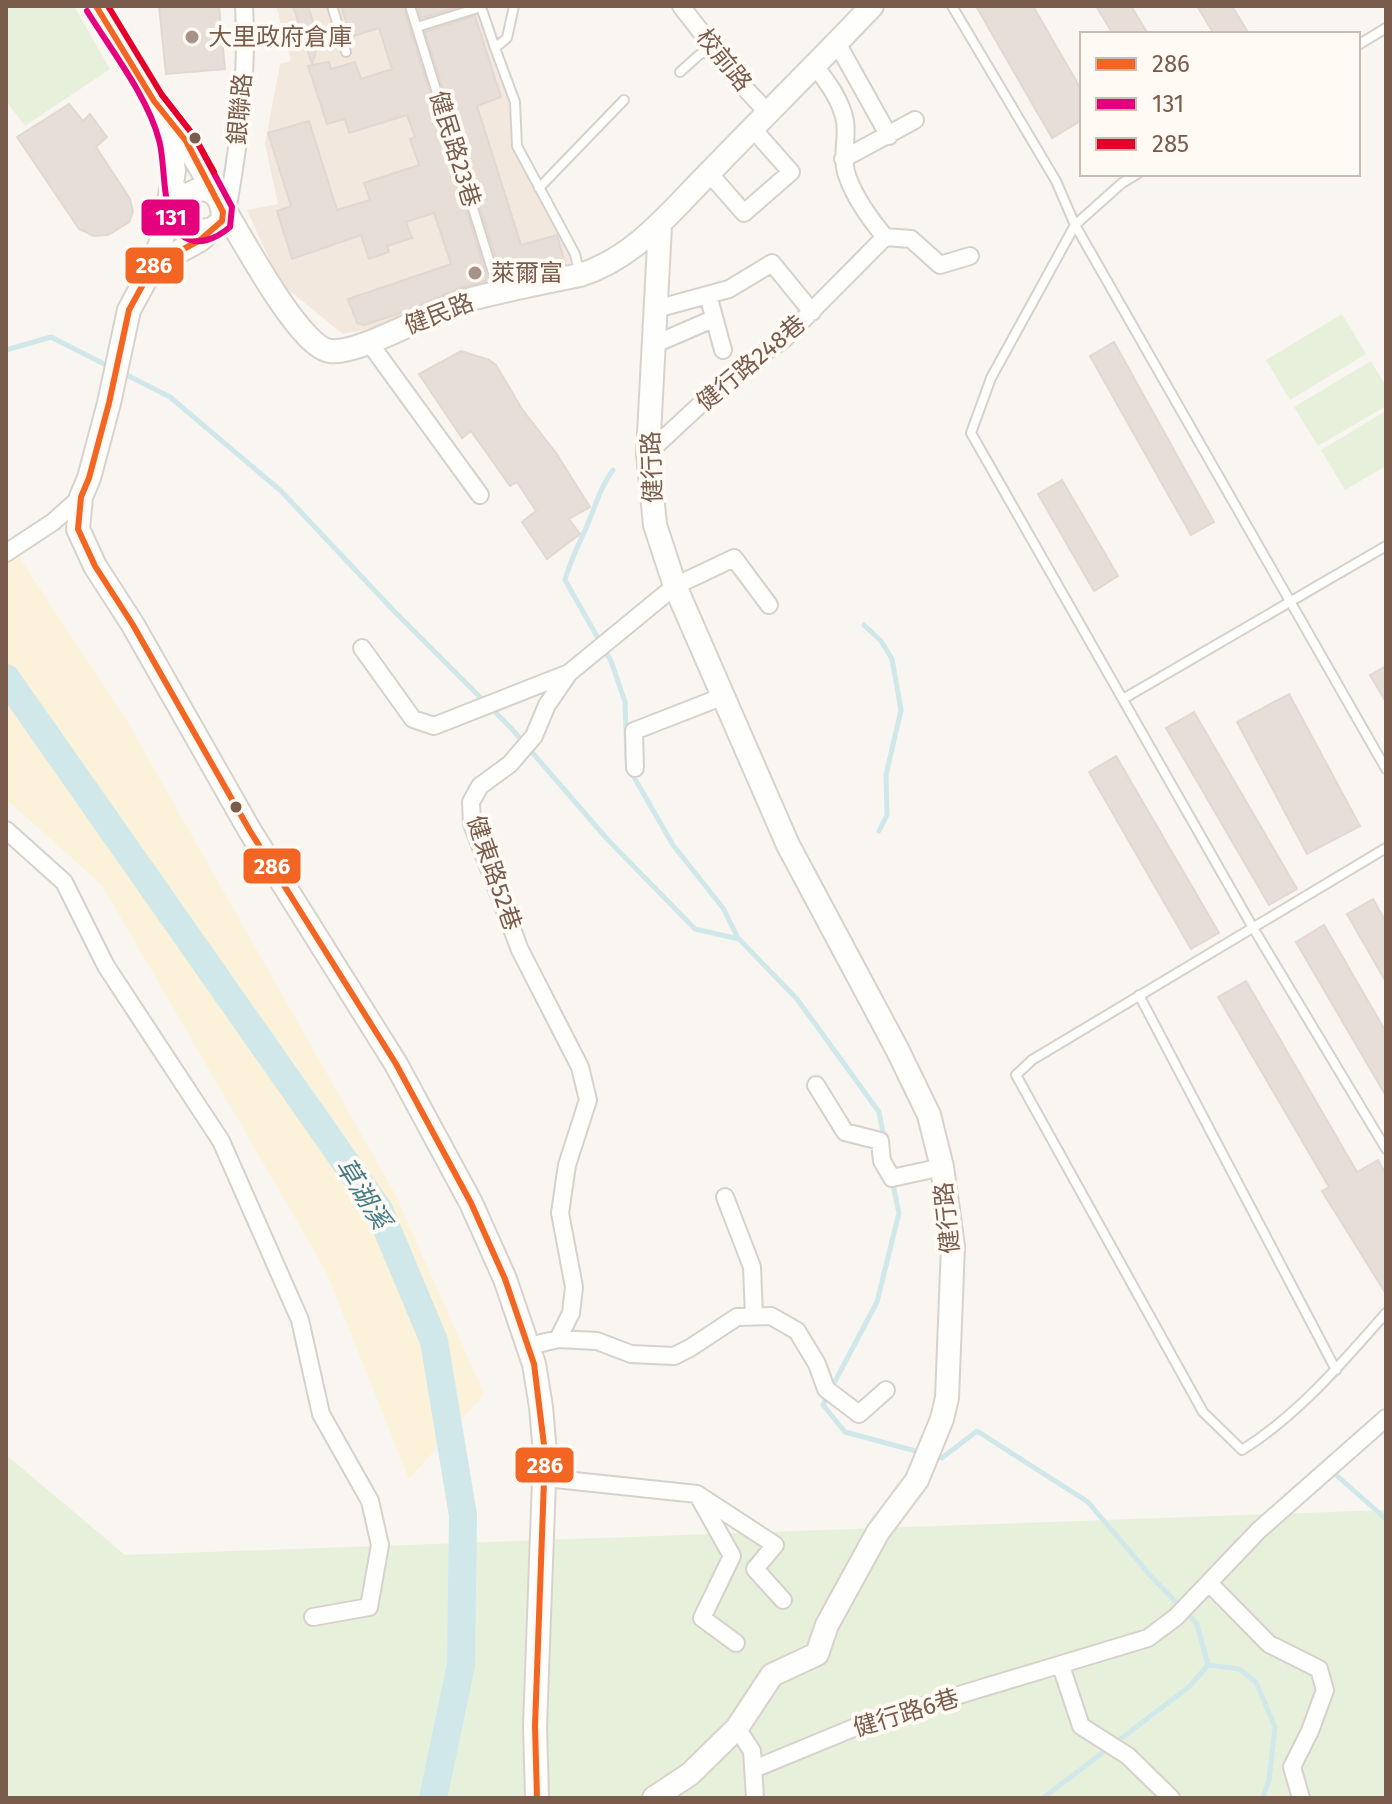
<svg xmlns="http://www.w3.org/2000/svg" width="1392" height="1804" viewBox="0 0 1392 1804" font-family="'Fira Sans','Noto Sans TC',sans-serif">
<rect width="100%" height="100%" fill="#f9f5f0"/>
<path fill="#f2e8de" d="M276 6H483L482 10 512 113 513 145 571 257 569 273 385 326 343 334 280 283 247 210 278 204 265 144 280 64 291 61Z"/>
<path fill="#e7f0db" d="M6 6H74L110 69 25 126 6 101Z
M1342 314 1366 354 1290 400 1266 360Z
M1371 361 1386 386V406L1318 446 1294 407Z
M1386 411V466L1345 490 1321 450Z
M6 1455 125 1555 1386 1510V1798H6Z"/>
<path fill="#fbf2d9" d="M6 537 128 723 394 1192 484 1394 409 1479 326 1271 102 885 6 799Z"/>
<g fill="none" stroke-linecap="round" stroke-linejoin="round">
<path stroke="#d0e8ea" stroke-width="5" d="M6 350 51 337 112 368
M121 372 170 397 281 491 394 611 511 728 608 840 695 929 739 939 797 999 879 1112 884 1138
M613 470C600 487 595 508 586 528 578 546 570 561 565 580L611 661 625 702 627 759
M864 625 881 641 892 659 901 710 886 775 887 815 879 831
M631 772 673 845 723 908 738 938
M832 1387 877 1302 899 1213 892 1180
M827 1396 823 1405 845 1432 923 1453
M933 1455 942 1458 977 1431 1088 1502 1148 1573 1197 1624 1208 1665 1190 1686 1043 1798
M1335 1474 1386 1519
M1208 1665 1239 1669 1256 1682 1275 1727 1269 1780 1263 1798"/>
<path stroke="#d0e8ea" stroke-width="28" d="M6 678 379 1210 434 1341 463 1515 461 1665 433 1798"/>
</g>
<path fill="#e6ded7" stroke="#e2d8d2" stroke-width="2" d="M159 6H219L225 69 166 74Z
M293 6H308L319 41 312 64Z
M341 6H403L488 280 462 287 404 312 364 325 357 323 348 299 451 264 434 213 406 222 412 238 387 246 389 252 369 259 361 235 292 259 277 211 291 206 268 133 309 121 337 210 370 200 364 183 419 165 410 139 415 137 407 115 349 133 345 119 327 124 308 66 329 62 331 69 355 62 361 79 392 69 379 28 351 37Z
M417 6H461L421 18Z
M976 6H1033L1082 91V120L1052 138Z
M1096 6H1131L1148 34H1113Z
M1197 6H1232L1249 34H1214Z
M475 16 501 97 477 106 521 245 557 235 565 264 502 277 425 32Z
M69 104 83 121 90 114 107 137 96 147 130 199 133 212 129 222 108 235 94 236 79 229 17 137Z
M1114 342 1214 522 1191 535 1090 356Z
M461 351 489 360 496 365 522 409 556 453 590 507 569 519 580 534 547 559 522 522 536 511 517 482 510 486 471 431 462 438 419 374Z
M1062 480 1118 576 1094 591 1038 494Z
M1386 666V702L1370 675Z
M1289 694 1360 826 1307 854 1237 722Z
M1194 712 1297 889 1269 905 1166 728Z
M1116 756 1219 933 1191 949 1089 772Z
M1373 899 1386 922V982L1347 914Z
M1324 925 1386 1032V1096L1296 942Z
M1246 981 1357 1172 1378 1160 1386 1174V1294L1322 1191 1329 1187 1218 997Z"/>
<g fill="none" stroke-linecap="round" stroke-linejoin="round">
<defs>
<path id="lane" d="M332 6 346 52
M410 6 499 292
M514 6 507 38 495 48 515 102 517 146 575 254 579 271
M952 6 1056 181 1075 225 1386 769
M417 27 481 7 495 48
M1358 45 1386 28
M680 72 699 55 713 47
M1137 174 1122 183 1075 225 991 378 971 433 1252 926 1386 1149
M539 188 624 100
M1123 699 1386 546
M1386 848 1032 1060 1016 1075 1203 1412 1242 1450C1298 1415 1342 1363 1386 1313
M1139 995 1336 1370"/>
<path id="street" d="M681 6 743 86 768 113
M837 43 889 136
M815 66C828 83 841 100 845 121 848 140 840 159 848 178 856 200 870 219 885 237L911 239 940 265 970 256
M843 159 915 120
M709 173 744 213 791 172 753 129
M227 211C239 144 248 75 244 6
M708 295 723 350
M656 309 729 289 772 263 812 312
M368 341 480 495
M655 344 713 319
M648 453 733 374 783 340 885 237
M6 553 53 522 81 497
M362 648 413 719 434 726 569 673
M635 768 634 731 724 696
M6 830 64 882 106 966 221 1141 300 1320 321 1414 370 1501 380 1545 369 1607 313 1617
M816 1085 845 1132 880 1141 882 1161 892 1178 942 1167
M725 1197 752 1267 754 1316
M558 1339 571 1313 574 1287 560 1213 567 1165 588 1100 580 1067 520 950 472 824 471 802 480 786 510 764 534 736 547 705 569 673 675 586 734 558 769 605
M529 1346 558 1339 597 1341 631 1354 674 1356 690 1348 737 1317 771 1316 797 1331 817 1364 826 1389 859 1414 886 1390
M546 1478 697 1494 775 1545 755 1569 783 1600
M700 1499 732 1556 702 1618 736 1643
M1209 1583 1269 1644 1319 1669 1325 1690 1310 1731 1292 1767 1301 1798
M1061 1666 1081 1726 1128 1756 1171 1798
M737 1728 752 1751 755 1798
M754 1769 863 1724 1148 1638 1176 1617 1259 1530 1386 1418"/>
<path id="secondary" d="M96 6 154 101 169 137 174 171 164 232 153 266 129 310 109 403 89 478 81 497 78 529 95 566 133 625 250 831 396 1064 471 1203 505 1279 534 1364 541 1407 545 1453 535 1726 537 1798
M168 118C202 157 289 346 330 351 359 355 434 310 467 300 504 290 542 283 580 275 635 258 670 212 709 173 763 117 818 63 872 6
M178 192C182 216 181 239 215 228
M153 266 200 240 222 221C227 191 199 177 180 204
M654 1798 690 1774 737 1728 772 1675 817 1654 827 1625 878 1532 917 1480 942 1419 947 1398 953 1246 942 1167 929 1115 897 1049 788 845 675 586 655 525 648 453 660 226"/>
</defs>
<use href="#lane" stroke="#d7d1cb" stroke-width="12"/>
<use href="#street" stroke="#d7d1cb" stroke-width="20"/>
<use href="#secondary" stroke="#d9d2cb" stroke-width="26"/>
<use href="#lane" stroke="#fefefd" stroke-width="8"/>
<use href="#street" stroke="#fefefd" stroke-width="16"/>
<use href="#secondary" stroke="#fefefd" stroke-width="22"/>
<defs>
<path id="bus-1" d="M96 6 154 101 186 141 223 212 222 221 200 240 153 266 129 310 109 403 89 478 81 497 78 529 95 566 133 625 250 831 396 1064 471 1203 505 1279 534 1364 545 1453 535 1726 537 1798"/>
<path id="bus-2" d="M87 11C111 50 148 97 159 140 166 164 161 218 181 235 197 248 217 238 230 227L232 207 194 136 162 95"/>
<path id="bus-3" d="M108 6 162 95 194 136 214 172"/>
</defs>
<use href="#bus-1" stroke="#fffaf3" stroke-width="12"/>
<use href="#bus-2" stroke="#fffaf3" stroke-width="12"/>
<use href="#bus-3" stroke="#fffaf3" stroke-width="12"/>
<use href="#bus-1" stroke="#f26522" stroke-width="6"/>
<use href="#bus-2" stroke="#e5007d" stroke-width="6"/>
<use href="#bus-3" stroke="#e4002b" stroke-width="6"/>
</g>
<g fill="#a69286" stroke="#fffaf3" stroke-width="3">
<circle cx="192" cy="37" r="8"/>
<circle cx="475" cy="273" r="8"/>
</g>
<g fill="#7a5c4d" stroke="#fffaf3" stroke-width="3">
<circle cx="195" cy="138" r="7"/>
<circle cx="236" cy="807" r="7"/>
</g>
<g text-anchor="middle" stroke-width="8" stroke-linejoin="round" paint-order="stroke">
<g font-size="24" fill="#7a5c4d" stroke="#fffaf3" text-anchor="start">
<text x="208" y="45">大里政府倉庫</text>
<text x="491" y="281">萊爾富</text>
</g>
<g font-size="24" fill="#7a5c4d" stroke="#fffaf3">
<text transform="translate(724 60) rotate(51)" y="8">校前路</text>
<text transform="translate(240 109) rotate(-85)" y="8">銀聯路</text>
<text transform="translate(455 149) rotate(73)" y="8">健民路23巷</text>
<text transform="translate(439 314) rotate(-21)" y="8">健民路</text>
<text transform="translate(751 363) rotate(-40)" y="8">健行路248巷</text>
<text transform="translate(652 467) rotate(-92)" y="8">健行路</text>
<text transform="translate(494 873) rotate(71)" y="8">健東路52巷</text>
<text transform="translate(947 1218) rotate(-96)" y="8">健行路</text>
<text transform="translate(906 1713) rotate(-17)" y="8">健行路6巷</text>
</g>
<g font-size="26" font-style="italic" fill="#437c86" stroke="#fffaf3">
<text transform="translate(363 1193) rotate(58)" y="9">草湖溪</text>
</g>
</g>
<g stroke="#fffaf3" stroke-width="3">
<rect x="140" y="198" width="61" height="39" rx="8" fill="#e5007d"/>
<rect x="124" y="246" width="61" height="39" rx="8" fill="#f26522"/>
<rect x="242" y="847" width="60" height="38" rx="8" fill="#f26522"/>
<rect x="514" y="1446" width="61" height="38" rx="8" fill="#f26522"/>
</g>
<g font-size="22" text-anchor="middle" font-weight="bold" fill="#fff">
<text x="171" y="225">131</text>
<text x="154" y="273">286</text>
<text x="272" y="874">286</text>
<text x="545" y="1473">286</text>
</g>
<rect width="1392" height="1804" fill="none" stroke="#7a5c4d" stroke-width="16"/>
<rect x="1080" y="32" width="280" height="144" fill="#fffaf3" stroke="#cabbb1" stroke-width="2"/>
<rect x="1096" y="58" width="40" height="12" fill="#f26522" stroke="#cabbb1" stroke-width="2"/>
<text x="1152" y="72" font-size="24" fill="#7a5c4d">286</text>
<rect x="1096" y="98" width="40" height="12" fill="#e5007d" stroke="#cabbb1" stroke-width="2"/>
<text x="1152" y="112" font-size="24" fill="#7a5c4d">131</text>
<rect x="1096" y="138" width="40" height="12" fill="#e4002b" stroke="#cabbb1" stroke-width="2"/>
<text x="1152" y="152" font-size="24" fill="#7a5c4d">285</text>
</svg>
